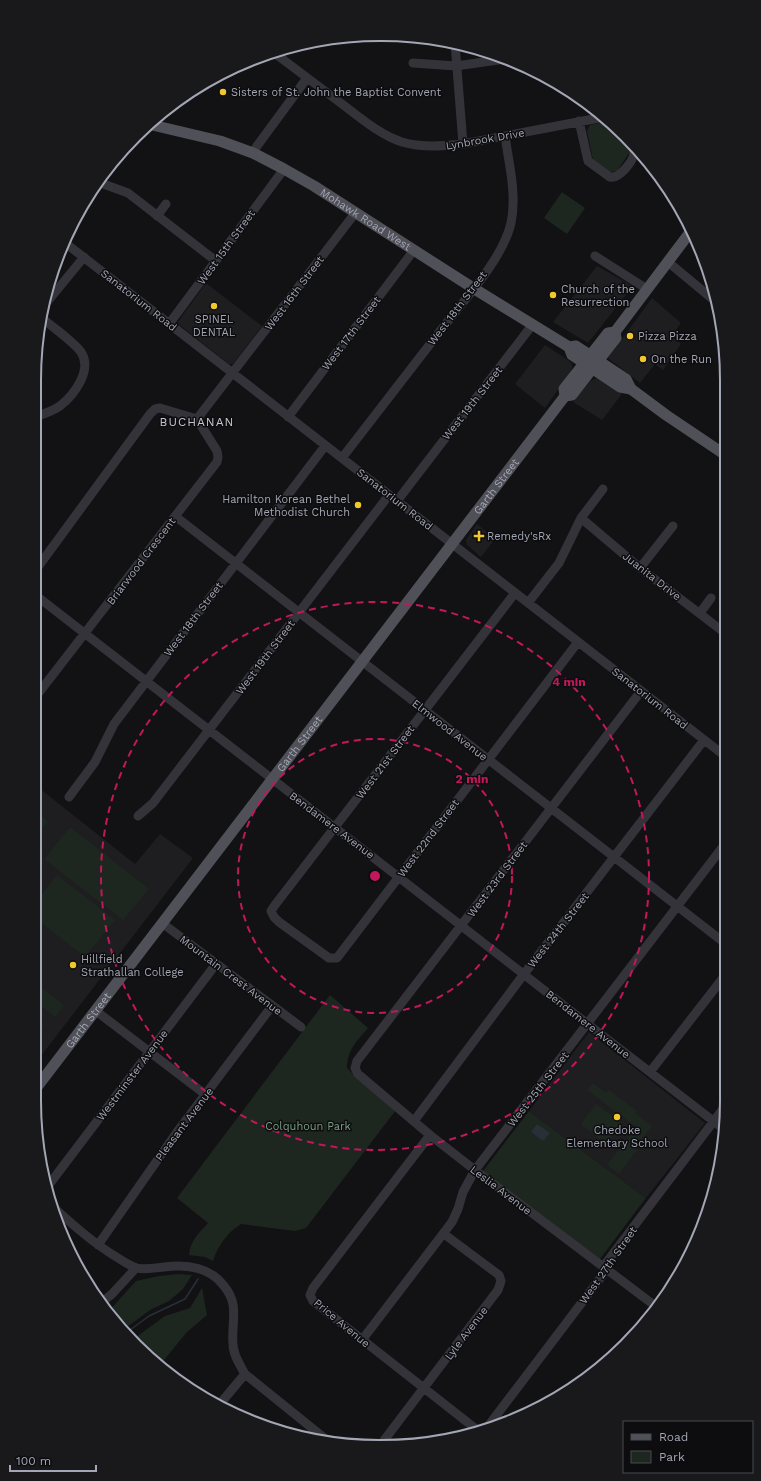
<svg xmlns="http://www.w3.org/2000/svg" width="761" height="1481" viewBox="0 0 761 1481" font-family="'Work Sans',sans-serif">
<rect width="100%" height="100%" fill="#121214"/>
<path fill="#1e1e21" d="M597 266 633 286 588 343 553 322Z
M206 283 262 326 233 364H229L177 323Z
M652 298 681 323 672 336 681 344 663 370 655 364 640 383 608 358Z
M545 345 568 360 572 364V368L570 373 545 408 515 384Z
M597 378 622 394 602 420 573 402 590 381Z
M477 524 495 539 481 557 467 545 466 540Z
M34 784 135 864 160 834 193 858 34 1065Z
M589 1032 705 1123 646 1198 529 1111Z"/>
<path fill="#1e2620" d="M610 121 627 139 629 153 617 171 611 172 593 160 587 131 590 125Z
M562 192 585 208 567 234 544 218Z
M34 811 48 821 34 840Z
M70 827 149 889 123 920 44 859Z
M57 875 115 920 85 957 34 917V904Z
M34 982 64 1005 55 1017 34 1001Z
M330 995 368 1028C357 1041 347 1050 347 1068L354 1075 396 1110 306 1228 295 1231 241 1224C227 1233 218 1245 213 1261L205 1257 189 1255C190 1241 199 1233 208 1223L177 1198Z
M34 1017 44 1025 34 1037Z
M593 1083 606 1093 609 1090 637 1111 635 1113 652 1126 635 1148 637 1150 619 1174 607 1165 636 1127 587 1090Z
M596 1104 622 1123 606 1144 581 1124Z
M529 1111 646 1198 600 1259 483 1171Z
M178 1274 192 1275 183 1289 169 1301 150 1310 123 1330 107 1313 136 1281 159 1276Z
M202 1288 207 1315 186 1333 165 1359 158 1365 152 1361 132 1340 165 1316 190 1308Z"/>
<path fill="#292f37" d="M537 1124 550 1133 543 1141 531 1132Z"/>
<g fill="none" stroke-linecap="round" stroke-linejoin="round">
<path stroke="#292f37" stroke-width="1.5" d="M126 1333 149 1316 185 1299 198 1279"/>
<path stroke="#333339" stroke-width="9" d="M455 43 463 144
M273 52C297 70 321 88 346 107 363 120 381 135 402 142 422 148 443 146 463 144L604 117
M413 63 456 66 505 59
M579 121 588 161 610 177C619 179 633 162 634 153 634 152 633 146 633 146
M253 153 257 146 307 78
M98 182 128 193 216 261
M157 216 166 204
M64 242 725 756
M595 256 647 289
M668 262 715 301
M43 307 84 257
M718 314 720 320
M169 324 284 169
M35 417C44 414 53 411 60 406 74 395 93 370 81 352 73 341 52 327 41 317
M288 417 414 250
M197 419 356 212
M342 458C376 414 410 370 444 326 466 298 503 258 511 223 517 194 509 165 505 136
M397 501 533 324
M175 516 726 944
M581 518 640 568 725 633
M640 568 673 526
M515 593 275 905 271 911 274 917 279 922 329 958H337L578 642
M34 594 607 1039 725 1130
M528 603 559 563 581 518 603 489
M700 613 711 598
M641 691 357 1061 355 1068 358 1074 430 1135 471 1167 654 1305
M34 699 217 462 218 457 217 451 197 419 160 408 155 409 150 414 35 571
M69 797 95 762 114 724 325 446
M138 816 153 803 389 495
M162 923 301 1027
M96 1011 206 1095
M650 1072 726 974
M414 1121 524 974 704 740
M430 1135 313 1288 310 1295 313 1301 476 1429
M48 1186 216 964
M51 1205C73 1225 93 1243 118 1258 123 1261 130 1266 137 1268 145 1270 155 1268 164 1267 186 1264 209 1266 224 1286 240 1305 231 1322 233 1344 233 1355 240 1365 245 1374L328 1441
M98 1245 177 1132 272 1006
M101 1303 112 1294 136 1268
M362 1340 452 1222 458 1209 463 1192 475 1170 725 844
M219 1405 245 1374
M489 1425 602 1276 606 1263 726 1105
M382 1443 498 1290 501 1281 499 1275 444 1234"/>
<g stroke="#4f5058" stroke-width="11">
<path id="s1" d="M148 124 220 141 253 153 284 169 314 186 473 288 569 347 576 346 626 379 631 389 666 415 724 454"/>
<path d="M569 347 572 355 620 387 631 389"/>
<path d="M565 396 572 395 616 338 615 332 691 231"/>
<path id="s2" d="M34 1091 565 396 564 389 608 333 615 332"/>
</g>
</g>
<g fill="none" stroke="#c2185b" stroke-width="2" stroke-dasharray="7 5">
<circle cx="375" cy="876" r="137"/>
<circle cx="375" cy="876" r="274"/>
</g>
<g fill="#f0c82d" stroke="#0d0d0f" stroke-width="1.5">
<circle cx="223" cy="92" r="4"/>
<circle cx="553" cy="295" r="4"/>
<circle cx="214" cy="306" r="4"/>
<circle cx="630" cy="336" r="4"/>
<circle cx="643" cy="359" r="4"/>
<circle cx="358" cy="505" r="4"/>
<path d="M477 530h4v4h4v4h-4v4h-4v-4h-4v-4h4z"/>
<circle cx="73" cy="965" r="4"/>
<circle cx="617" cy="1117" r="4"/>
</g>
<g text-anchor="middle" stroke-width="3" stroke-linejoin="round" paint-order="stroke">
<g font-size="11" fill="#a3a6b4" stroke="#0d0d0f" text-anchor="start">
<text x="231" y="96">Sisters of St. John the Baptist Convent</text>
<text x="561" y="293">Church of the<tspan x="561" dy="13">Resurrection</tspan></text>
<text x="214" y="323" text-anchor="middle">SPINEL<tspan x="214" dy="13">DENTAL</tspan></text>
<text x="638" y="340">Pizza Pizza</text>
<text x="651" y="363">On the Run</text>
<text x="350" y="503" text-anchor="end">Hamilton Korean Bethel<tspan x="350" dy="13">Methodist Church</tspan></text>
<text x="487" y="540">Remedy'sRx</text>
<text x="81" y="963">Hillfield<tspan x="81" dy="13">Strathallan College</tspan></text>
<text x="617" y="1134" text-anchor="middle">Chedoke<tspan x="617" dy="13">Elementary School</tspan></text>
</g>
<g font-size="11" fill="#a3a6b4" stroke="#0d0d0f">
<text transform="translate(485 139) rotate(-10)" y="4">Lynbrook Drive</text>
<text dy="4" stroke="none"><textPath href="#s1" startOffset="240">Mohawk Road West</textPath></text>
<text transform="translate(226 247) rotate(-54)" y="4">West 15th Street</text>
<text transform="translate(294 293) rotate(-53)" y="4">West 16th Street</text>
<text transform="translate(139 300) rotate(38)" y="4">Sanatorium Road</text>
<text transform="translate(457 308) rotate(-53)" y="4">West 18th Street</text>
<text transform="translate(351 333) rotate(-53)" y="4">West 17th Street</text>
<text transform="translate(472 403) rotate(-52)" y="4">West 19th Street</text>
<text dy="4" stroke="none"><textPath href="#s2" startOffset="761">Garth Street</textPath></text>
<text transform="translate(395 499) rotate(38)" y="4">Sanatorium Road</text>
<text transform="translate(141 561) rotate(-53)" y="4">Briarwood Crescent</text>
<text transform="translate(652 576) rotate(38)" y="4">Juanita Drive</text>
<text transform="translate(193 619) rotate(-53)" y="4">West 18th Street</text>
<text transform="translate(265 657) rotate(-53)" y="4">West 19th Street</text>
<text transform="translate(650 698) rotate(38)" y="4">Sanatorium Road</text>
<text transform="translate(450 730) rotate(38)" y="4">Elmwood Avenue</text>
<text dy="4" stroke="none"><textPath href="#s2" startOffset="437">Garth Street</textPath></text>
<text transform="translate(385 762) rotate(-53)" y="4">West 21st Street</text>
<text transform="translate(332 825) rotate(37)" y="4">Bendamere Avenue</text>
<text transform="translate(428 838) rotate(-53)" y="4">West 22nd Street</text>
<text transform="translate(497 879) rotate(-53)" y="4">West 23rd Street</text>
<text transform="translate(558 930) rotate(-52)" y="4">West 24th Street</text>
<text transform="translate(231 975) rotate(37)" y="4">Mountain Crest Avenue</text>
<text dy="4" stroke="none"><textPath href="#s2" startOffset="89">Garth Street</textPath></text>
<text transform="translate(588 1024) rotate(38)" y="4">Bendamere Avenue</text>
<text transform="translate(132 1075) rotate(-53)" y="4">Westminster Avenue</text>
<text transform="translate(538 1089) rotate(-52)" y="4">West 25th Street</text>
<text transform="translate(184 1124) rotate(-53)" y="4">Pleasant Avenue</text>
<text transform="translate(501 1190) rotate(37)" y="4">Leslie Avenue</text>
<text transform="translate(608 1265) rotate(-55)" y="4">West 27th Street</text>
<text transform="translate(342 1323) rotate(40)" y="4">Price Avenue</text>
<text transform="translate(466 1333) rotate(-53)" y="4">Lyle Avenue</text>
</g>
<g font-size="11" fill="#7a9f81" stroke="#0d0d0f">
<text x="308" y="1130">Colquhoun Park</text>
</g>
<g font-size="12" letter-spacing="1" fill="#c4c6d0" stroke="#0d0d0f">
<text x="197" y="426">BUCHANAN</text>
</g>
</g>
<path d="M0 0H761V1481H0ZM380 41H381A339 339 0 0 1 720 380V1101A339 339 0 0 1 381 1440H380A339 339 0 0 1 41 1101V380A339 339 0 0 1 380 41Z" fill="#19191c" fill-rule="evenodd"/>
<path fill="none" stroke="#a3a6b4" stroke-width="2" d="M380 41H381A339 339 0 0 1 720 380V1101A339 339 0 0 1 381 1440H380A339 339 0 0 1 41 1101V380A339 339 0 0 1 380 41Z"/>
<circle cx="375" cy="876" r="6" fill="#c2185b" stroke="#0d0d0f" stroke-width="2"/>
<g font-size="12" text-anchor="middle" font-weight="bold" fill="#c2185b" stroke="#0d0d0f" stroke-width="3" stroke-linejoin="round" paint-order="stroke">
<text x="569" y="686">4 min</text>
<text x="472" y="783">2 min</text>
</g>
<rect x="623" y="1421" width="130" height="52" fill="#0d0d0f" stroke="#494a51"/>
<rect x="631" y="1434" width="20" height="6" fill="#4f5058" stroke="#494a51"/>
<text x="659" y="1441" font-size="12" fill="#a3a6b4">Road</text>
<rect x="631" y="1451" width="20" height="12" fill="#1e2620" stroke="#494a51"/>
<text x="659" y="1461" font-size="12" fill="#a3a6b4">Park</text>
<path d="M10 1465v6h86v-6" fill="none" stroke="#a3a6b4" stroke-width="2"/>
<text x="16" y="1465" font-size="12" fill="#a3a6b4" stroke="#0d0d0f" stroke-width="3" paint-order="stroke">100 m</text>
</svg>
